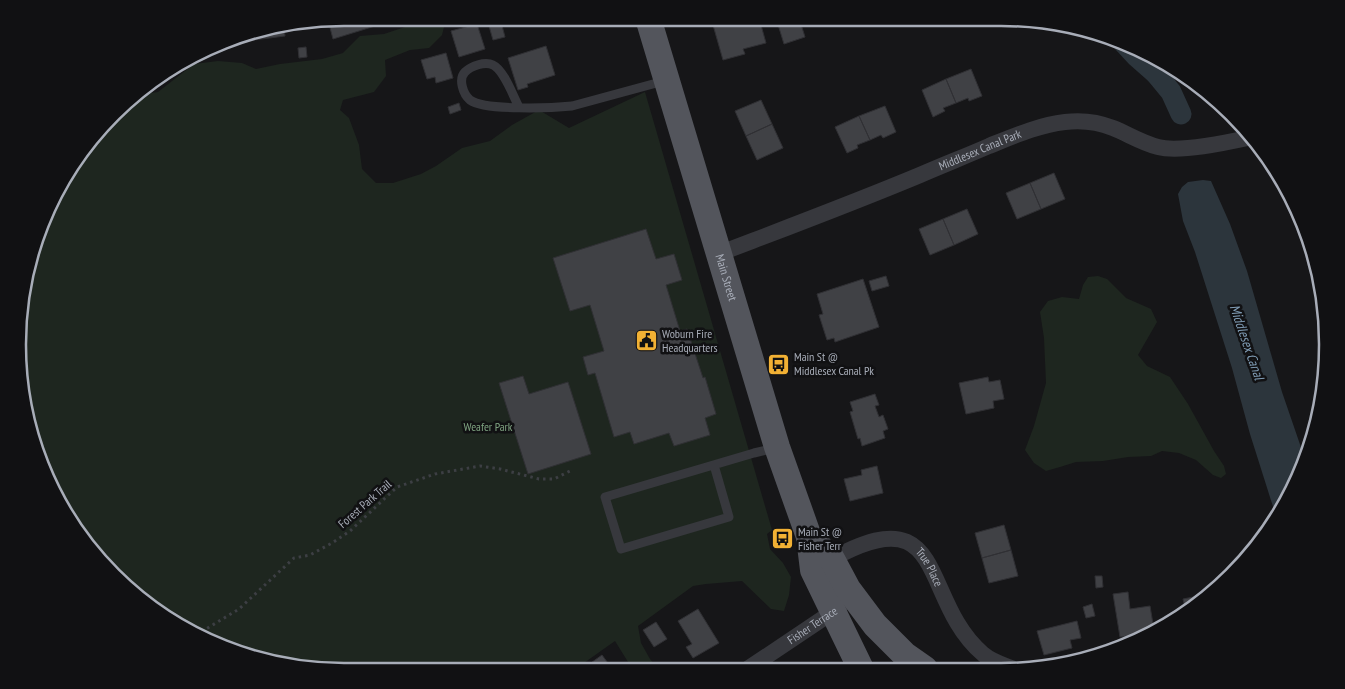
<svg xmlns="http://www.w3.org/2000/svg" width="1345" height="689" viewBox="0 0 1345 689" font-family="'PT Sans Narrow',sans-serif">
<rect width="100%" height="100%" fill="#161618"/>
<path fill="#1e261f" d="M426 18H454L445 23 442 35 429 48 410 50 385 60 386 76 374 92 343 100 340 110 349 118 359 145 362 169 376 183H393L421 174 436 166 462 148 490 141 512 125 539 110 569 128 645 92 772 530 767 534 770 549 783 563 791 577 789 595 784 611 771 609 742 581 706 584 693 586 638 626 641 643 650 659 659 670H633L615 641 574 670 323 671 260 660 200 638 113 576 43 470 18 366 29 260 72 163 139 92 144 94 158 92 194 64 218 61 242 63 256 69 280 64 322 59 343 53 360 36 384 34 420 22Z
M1098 276 1107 279 1126 298 1151 309 1157 322 1138 355 1147 366 1170 377 1188 404 1214 451 1224 466 1226 474 1221 478 1213 475 1196 460 1179 453 1162 451 1151 456 1128 457 1103 461 1076 462 1060 467 1046 471 1034 463 1025 450 1034 426 1046 383 1044 338 1040 312 1048 301 1062 297 1079 299 1083 285 1088 277Z"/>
<path fill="#2c353c" d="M1103 36 1145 51 1169 66 1188 110 1187 113 1174 112 1154 86 1129 64Z
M1203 180 1211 181 1230 224 1247 271 1282 392 1305 459 1294 489 1276 516 1250 434 1232 368 1195 252 1183 221 1178 194 1182 187 1188 182Z"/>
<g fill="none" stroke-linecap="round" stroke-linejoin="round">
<path stroke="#2c353c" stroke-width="21" d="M1134 47 1171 92 1181 114"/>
</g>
<path fill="#404145" stroke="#303034" d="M344 18H373L375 26 333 39 328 20Z
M493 18H500L505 37 493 40 487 19Z
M711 18H732V20L740 18H759L766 43 743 49 745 54 723 60Z
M776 18H799L805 37 784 44Z
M477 24 485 49 459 57 451 31Z
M284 28 285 36 246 41 245 34Z
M546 46 555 75 527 84 528 87 518 90 508 58Z
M306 47 307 57 299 58 298 48Z
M446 53 453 78 436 83 435 77 427 79 421 60Z
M971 69 982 96 969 101 968 98 956 103 946 79Z
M946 79 956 103 943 108 945 111 933 117 922 90Z
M761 100 772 124 746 136 735 111Z
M459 103 461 110 450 114 448 107Z
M885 106 896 132 883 138 881 135 870 140 859 116Z
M859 116 870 140 857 145 858 148 847 153 835 127Z
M772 124 783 148 757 160 746 136Z
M1054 173 1065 199 1041 209 1030 183Z
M1030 183 1041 209 1017 219 1006 193Z
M967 209 978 234 954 245 943 219Z
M943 219 954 245 930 255 919 229Z
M646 229 656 259 674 254 682 280 666 285 680 331 687 329 703 378 705 377 716 414 705 418 710 435 674 446 669 433 634 444 630 432 614 437 595 373 588 375 583 357 604 351 590 305 570 311 553 258Z
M886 276 889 286 872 291 869 281Z
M863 279 879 327 835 342 834 338 827 340 819 315 823 314 817 294Z
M523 376 529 394 568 382 591 454 528 474 499 383Z
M988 377 989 382 1000 380 1004 399 993 401 994 408 966 414 959 383Z
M875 394 879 405 875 406 879 417 883 415 888 429 883 431 885 438 862 446 860 438 858 439 850 412 853 411 850 402Z
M877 466 883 493 850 501 844 479 862 475 861 470Z
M1004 525 1011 550 982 558 975 533Z
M1011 550 1018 576 989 583 982 558Z
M1095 576H1102L1103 587 1096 588Z
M1128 592 1130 609 1150 606 1154 630 1139 639 1128 640V636L1120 637 1113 594Z
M1209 594V595L1199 604 1186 612 1183 599Z
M1092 604 1095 616 1086 618 1083 607Z
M698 609 719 643 693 658 686 647 692 644 678 621Z
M1077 621 1081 638 1070 640 1072 648 1044 655 1037 631Z
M656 622 667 639 654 647 643 630Z
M602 655 613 670H591L588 665Z"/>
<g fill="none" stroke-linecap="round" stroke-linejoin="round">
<path stroke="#3d3f44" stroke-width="3" stroke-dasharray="2.5 4" stroke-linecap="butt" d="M196 635 239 609 294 558 310 555 332 543 350 531 397 487 435 474 480 466 500 469 539 479H554L572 470"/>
<path stroke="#37383d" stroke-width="9" d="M519 107C513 96 504 70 493 65 485 61 471 66 465 72 458 79 463 94 470 100 485 111 552 108 572 106L664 81
M714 465 729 517 621 549 605 497 754 453 775 448"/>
<g stroke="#37383d" stroke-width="16">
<path id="s1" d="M718 254C786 228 853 203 920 175 943 165 966 156 989 146 1014 136 1039 125 1065 122 1081 120 1098 122 1113 128 1128 134 1142 143 1158 147 1180 153 1229 142 1252 137"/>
<path id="s2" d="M825 563C950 490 918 599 983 654 992 662 1004 665 1014 669"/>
<path id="s3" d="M746 670 840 607"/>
</g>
<g stroke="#53555c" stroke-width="26">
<path id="s4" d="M648 18 777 447 809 537 813 570 861 669"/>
<path d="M809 537 832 559 848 589 875 625 905 655 925 669"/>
</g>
</g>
<defs>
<symbol id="civic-square" viewBox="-11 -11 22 22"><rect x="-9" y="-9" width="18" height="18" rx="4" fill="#f2b134" stroke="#111113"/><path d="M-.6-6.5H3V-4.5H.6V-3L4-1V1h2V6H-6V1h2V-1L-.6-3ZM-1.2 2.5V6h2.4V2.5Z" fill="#111"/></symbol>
<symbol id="bus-square" viewBox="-11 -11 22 22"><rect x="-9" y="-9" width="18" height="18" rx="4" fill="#f2b134" stroke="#111113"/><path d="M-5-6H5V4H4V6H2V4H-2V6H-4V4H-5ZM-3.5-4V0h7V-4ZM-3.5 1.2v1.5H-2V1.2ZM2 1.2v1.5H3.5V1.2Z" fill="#111"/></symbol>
</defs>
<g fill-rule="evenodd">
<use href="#civic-square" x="634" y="328" width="25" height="25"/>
<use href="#bus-square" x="766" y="352" width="25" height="25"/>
<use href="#bus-square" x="770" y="526" width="25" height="25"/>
</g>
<g text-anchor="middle" stroke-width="5" stroke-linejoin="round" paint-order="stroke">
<g font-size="12" fill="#a8adb8" stroke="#111113">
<text dy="4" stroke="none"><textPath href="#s1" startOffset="282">Middlesex Canal Park</textPath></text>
<text dy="4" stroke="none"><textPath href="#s4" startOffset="271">Main Street</textPath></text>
<text transform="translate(365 504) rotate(-41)" y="4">Forest Park Trail</text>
<text dy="4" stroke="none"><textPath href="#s2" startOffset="122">True Place</textPath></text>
<text dy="4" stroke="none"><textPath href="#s3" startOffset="80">Fisher Terrace</textPath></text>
</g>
<g font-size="12" fill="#a8adb8" stroke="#111113" text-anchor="start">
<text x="662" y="338">Woburn Fire<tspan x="662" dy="14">Headquarters</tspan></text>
<text x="794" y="361">Main St @<tspan x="794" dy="14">Middlesex Canal Pk</tspan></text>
<text x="798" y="536">Main St @<tspan x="798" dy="14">Fisher Terr</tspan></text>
</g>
<g font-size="12" fill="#7fa381" stroke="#111113">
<text x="488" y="431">Weafer Park</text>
</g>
<g font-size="14" font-style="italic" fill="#7f9bb3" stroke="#111113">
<text transform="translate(1247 342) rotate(71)" y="5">Middlesex Canal</text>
</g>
</g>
<path d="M0 0H1345V689H0ZM344 26H1001A318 318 0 0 1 1319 344V345A318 318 0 0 1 1001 663H344A318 318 0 0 1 26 345V344A318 318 0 0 1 344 26Z" fill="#111113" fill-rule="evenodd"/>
<path fill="none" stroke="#a8adb8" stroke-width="2.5" d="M344 26H1001A318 318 0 0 1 1319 344V345A318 318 0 0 1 1001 663H344A318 318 0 0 1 26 345V344A318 318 0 0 1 344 26Z"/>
</svg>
